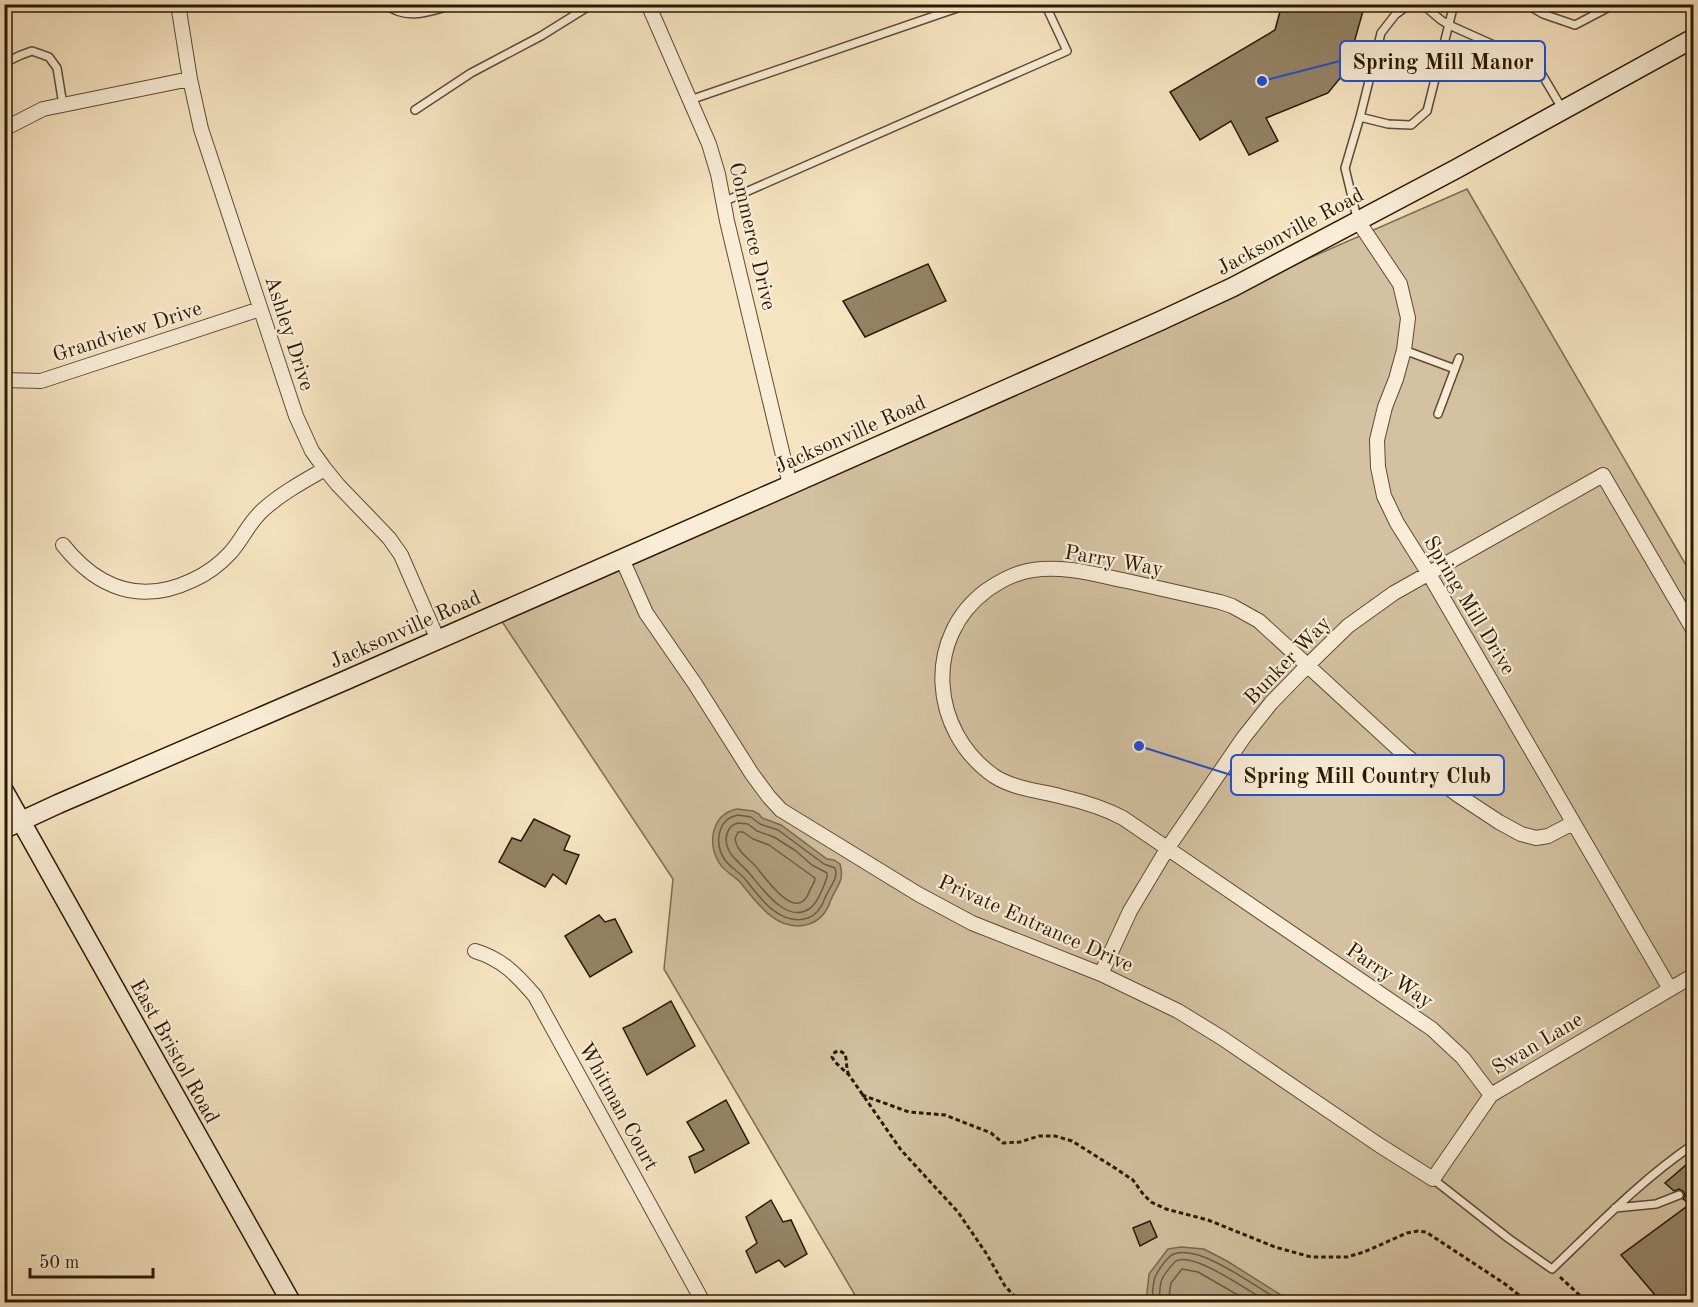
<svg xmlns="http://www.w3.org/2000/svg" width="1698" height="1307" viewBox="0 0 1698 1307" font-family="'Old Standard TT',serif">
<rect width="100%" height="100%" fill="#f6e4c1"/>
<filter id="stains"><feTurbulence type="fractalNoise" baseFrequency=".00333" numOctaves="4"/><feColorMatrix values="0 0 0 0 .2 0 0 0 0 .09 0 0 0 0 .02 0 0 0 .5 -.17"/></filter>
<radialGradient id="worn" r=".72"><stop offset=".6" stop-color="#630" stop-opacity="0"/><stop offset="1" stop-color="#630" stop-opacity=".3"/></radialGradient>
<path fill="#d3c1a1" stroke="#7e6d52" stroke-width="1.5" d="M1467 189 1693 577V1302H859L664 969 673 879 497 614Z"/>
<path fill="#b19f80" stroke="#7b694e" stroke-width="1.5" d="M737 809 753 811 759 814 762 818 781 825 827 859 834 860 840 864C845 882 836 886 830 902 827 912 819 921 809 924 778 934 757 903 740 882 734 876 724 871 720 864 706 844 712 814 737 809Z
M1181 1247 1204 1249 1227 1261 1284 1297 1309 1301 1330 1297 1352 1295 1365 1302H1146L1149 1274 1168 1249Z"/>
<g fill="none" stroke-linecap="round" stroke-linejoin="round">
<path stroke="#6e5c42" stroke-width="1.5" d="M738 815 751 817 760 824 778 830 824 864 835 868C839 879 829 887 825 898 822 906 817 915 808 918 780 927 760 898 745 879 739 872 730 867 725 860 714 844 717 819 738 815Z
M738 823 748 824 757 831 774 837 796 851 812 865 827 873V877C824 886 817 904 809 909 786 924 762 888 750 874 741 863 727 856 726 840 726 832 730 825 738 823Z
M738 832H743L753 839 769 845 815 878C815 883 812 885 810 890 798 925 768 881 757 868 749 858 737 852 735 839Z
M1152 1302C1153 1294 1152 1282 1156 1275 1159 1269 1168 1256 1174 1254 1202 1244 1257 1289 1283 1302
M1159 1302C1160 1296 1159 1286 1162 1279 1164 1275 1172 1264 1176 1261 1194 1251 1251 1293 1268 1302
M1168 1302 1171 1283 1182 1269 1198 1272 1250 1302"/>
</g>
<path fill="#948366" stroke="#2a1903" stroke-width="1.5" d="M1282 4H1365L1346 71 1328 93 1266 118 1278 141 1249 155 1231 121 1200 140 1170 92 1275 30Z
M928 264 946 301 865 337 843 301Z
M534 819 570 836 564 850 579 855 566 884 553 874 545 887 499 862 512 838 521 841Z
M599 915 605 922 615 919 632 952 590 977 565 936Z
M671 1001 695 1046 647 1075 623 1028 632 1024Z
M726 1100 749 1143 695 1173 689 1157 704 1150 687 1122Z
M1694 1158V1292L1681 1302H1661L1621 1255 1690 1204 1683 1199 1685 1195 1683 1191 1679 1189 1674 1191 1665 1183Z
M771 1200 783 1222 791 1220 807 1254 785 1267 779 1260 756 1273 746 1251 757 1243 746 1217Z
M1150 1221 1157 1237 1140 1246 1133 1228Z"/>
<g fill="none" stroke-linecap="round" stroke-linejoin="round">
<defs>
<path id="lane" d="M385 4C407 22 431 11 456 4
M1422 4 1441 20 1449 25 1496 46 1534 61 1563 110
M1526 4 1543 14 1575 25 1615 4
M4 63 21 55 32 51 49 57 57 68 63 105
M690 100 969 4
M415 110 471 73 541 36 586 8 589 4
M1360 117 1388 124 1411 125 1427 111 1454 4
M723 202 1067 51 1045 4
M1357 218 1345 168 1360 117 1381 33 1395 15 1410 4
M1404 350 1455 369
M1438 414 1459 358
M1433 1179 1508 1238 1552 1269C1597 1226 1642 1179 1694 1144
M1615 1208 1656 1204 1679 1195"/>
<path id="street" d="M178 4 190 79 201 129 296 416 312 451 325 469 338 485 389 538 401 555 438 640
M648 4 709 144 718 174 727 221 790 485
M4 129 43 109 190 79
M1358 221 1400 284 1408 318 1404 350 1396 379 1385 407 1377 440 1378 467 1384 496 1397 523 1429 574 1670 989
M4 380 41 381 260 309
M63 545C98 589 141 605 193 580 206 574 220 564 230 553 243 539 248 523 264 509 282 493 304 481 325 469
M622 559 646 613 695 684 752 774 769 797 781 810 918 894 972 923 1101 974 1178 1011 1222 1038 1379 1145 1433 1179 1491 1095 1694 975
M475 951C502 959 517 975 535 996L703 1302
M1101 974 1130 911 1167 849 1244 737 1271 703 1307 666 1348 626 1394 593 1603 475 1694 631
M1491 1095 1463 1058 1432 1029 1123 818C1104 808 1085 802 1063 797 1041 791 1014 789 994 776 930 731 923 637 987 590 1000 581 1017 572 1033 570 1064 565 1097 575 1127 581 1158 588 1189 595 1220 602L1232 606 1259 621 1405 755 1458 795 1499 822 1521 834 1536 838 1548 836 1573 823"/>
<path id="secondary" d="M4 791 291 1302
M4 829 58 804 344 681 790 485 1160 321 1233 287 1456 169 1694 38"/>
</defs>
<use href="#lane" stroke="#5d4c32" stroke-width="10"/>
<use href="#street" stroke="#5d4c32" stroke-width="16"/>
<use href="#secondary" stroke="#2a1903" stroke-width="21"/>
<path stroke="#2a1903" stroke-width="3" stroke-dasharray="4.5 3" stroke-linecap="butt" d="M849 1075C846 1070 847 1060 845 1054L840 1051 835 1052 832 1057 835 1062 849 1075 901 1150 958 1212 986 1253 1005 1286 1020 1302
M862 1095 909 1112 945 1115 991 1133 1003 1143 1020 1142 1039 1136H1055L1072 1141 1115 1168 1133 1180 1143 1194 1151 1202 1166 1209 1208 1220 1275 1247 1311 1257H1347L1364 1252 1407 1233 1418 1231 1426 1232 1505 1284 1528 1302
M1560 1277 1587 1302"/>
<use href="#lane" stroke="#f9edd7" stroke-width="7"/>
<use href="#street" stroke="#f9edd7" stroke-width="14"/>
<use href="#secondary" stroke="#f9edd7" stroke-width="18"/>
</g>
<g text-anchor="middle" stroke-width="4.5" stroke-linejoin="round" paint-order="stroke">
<g font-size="21" fill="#2a1903" stroke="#f9edd7">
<text transform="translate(1290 231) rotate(-28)" y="7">Jacksonville Road</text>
<text transform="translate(753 236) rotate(77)" y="7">Commerce Drive</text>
<text transform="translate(127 331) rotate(-18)" y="7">Grandview Drive</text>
<text transform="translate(290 333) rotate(72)" y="7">Ashley Drive</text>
<text transform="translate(850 434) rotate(-24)" y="7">Jacksonville Road</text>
<text transform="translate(1114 560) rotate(10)" y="7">Parry Way</text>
<text transform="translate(1470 605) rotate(59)" y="7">Spring Mill Drive</text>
<text transform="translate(405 629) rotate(-24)" y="7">Jacksonville Road</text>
<text transform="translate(1287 660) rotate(-46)" y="7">Bunker Way</text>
<text transform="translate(1036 923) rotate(24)" y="7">Private Entrance Drive</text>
<text transform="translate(1390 975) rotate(34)" y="7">Parry Way</text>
<text transform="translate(1537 1043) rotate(-31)" y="7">Swan Lane</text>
<text transform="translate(175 1051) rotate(61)" y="7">East Bristol Road</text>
<text transform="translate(619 1106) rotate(61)" y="7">Whitman Court</text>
</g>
</g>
<path fill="none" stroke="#1d4ed8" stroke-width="2" d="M1262 81L1340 61M1139 746L1231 775"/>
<g fill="#1d4ed8" stroke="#f9edd7" stroke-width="2">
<circle cx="1262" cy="81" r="6"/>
<circle cx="1139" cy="746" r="6"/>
</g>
<g fill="#f9edd7" stroke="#1d4ed8" stroke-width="2">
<rect x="1340" y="41" width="205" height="40" rx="6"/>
<rect x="1231" y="755" width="273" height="40" rx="6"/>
</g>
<g font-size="22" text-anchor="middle" font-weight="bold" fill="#2a1903">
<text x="1443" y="69">Spring Mill Manor</text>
<text x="1367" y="783">Spring Mill Country Club</text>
</g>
<rect width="1698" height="1307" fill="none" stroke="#f6e4c1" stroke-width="24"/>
<rect x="6" y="6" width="1686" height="1295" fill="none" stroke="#2a1903" stroke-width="3"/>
<rect x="12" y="12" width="1674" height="1283" fill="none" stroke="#2a1903" stroke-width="1.5"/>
<path d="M30 1268v9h123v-9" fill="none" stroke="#2a1903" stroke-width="3"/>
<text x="39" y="1268" font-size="18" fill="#2a1903" stroke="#f9edd7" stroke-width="4.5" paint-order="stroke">50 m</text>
<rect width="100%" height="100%" filter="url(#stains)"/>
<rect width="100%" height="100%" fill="url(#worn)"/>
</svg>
